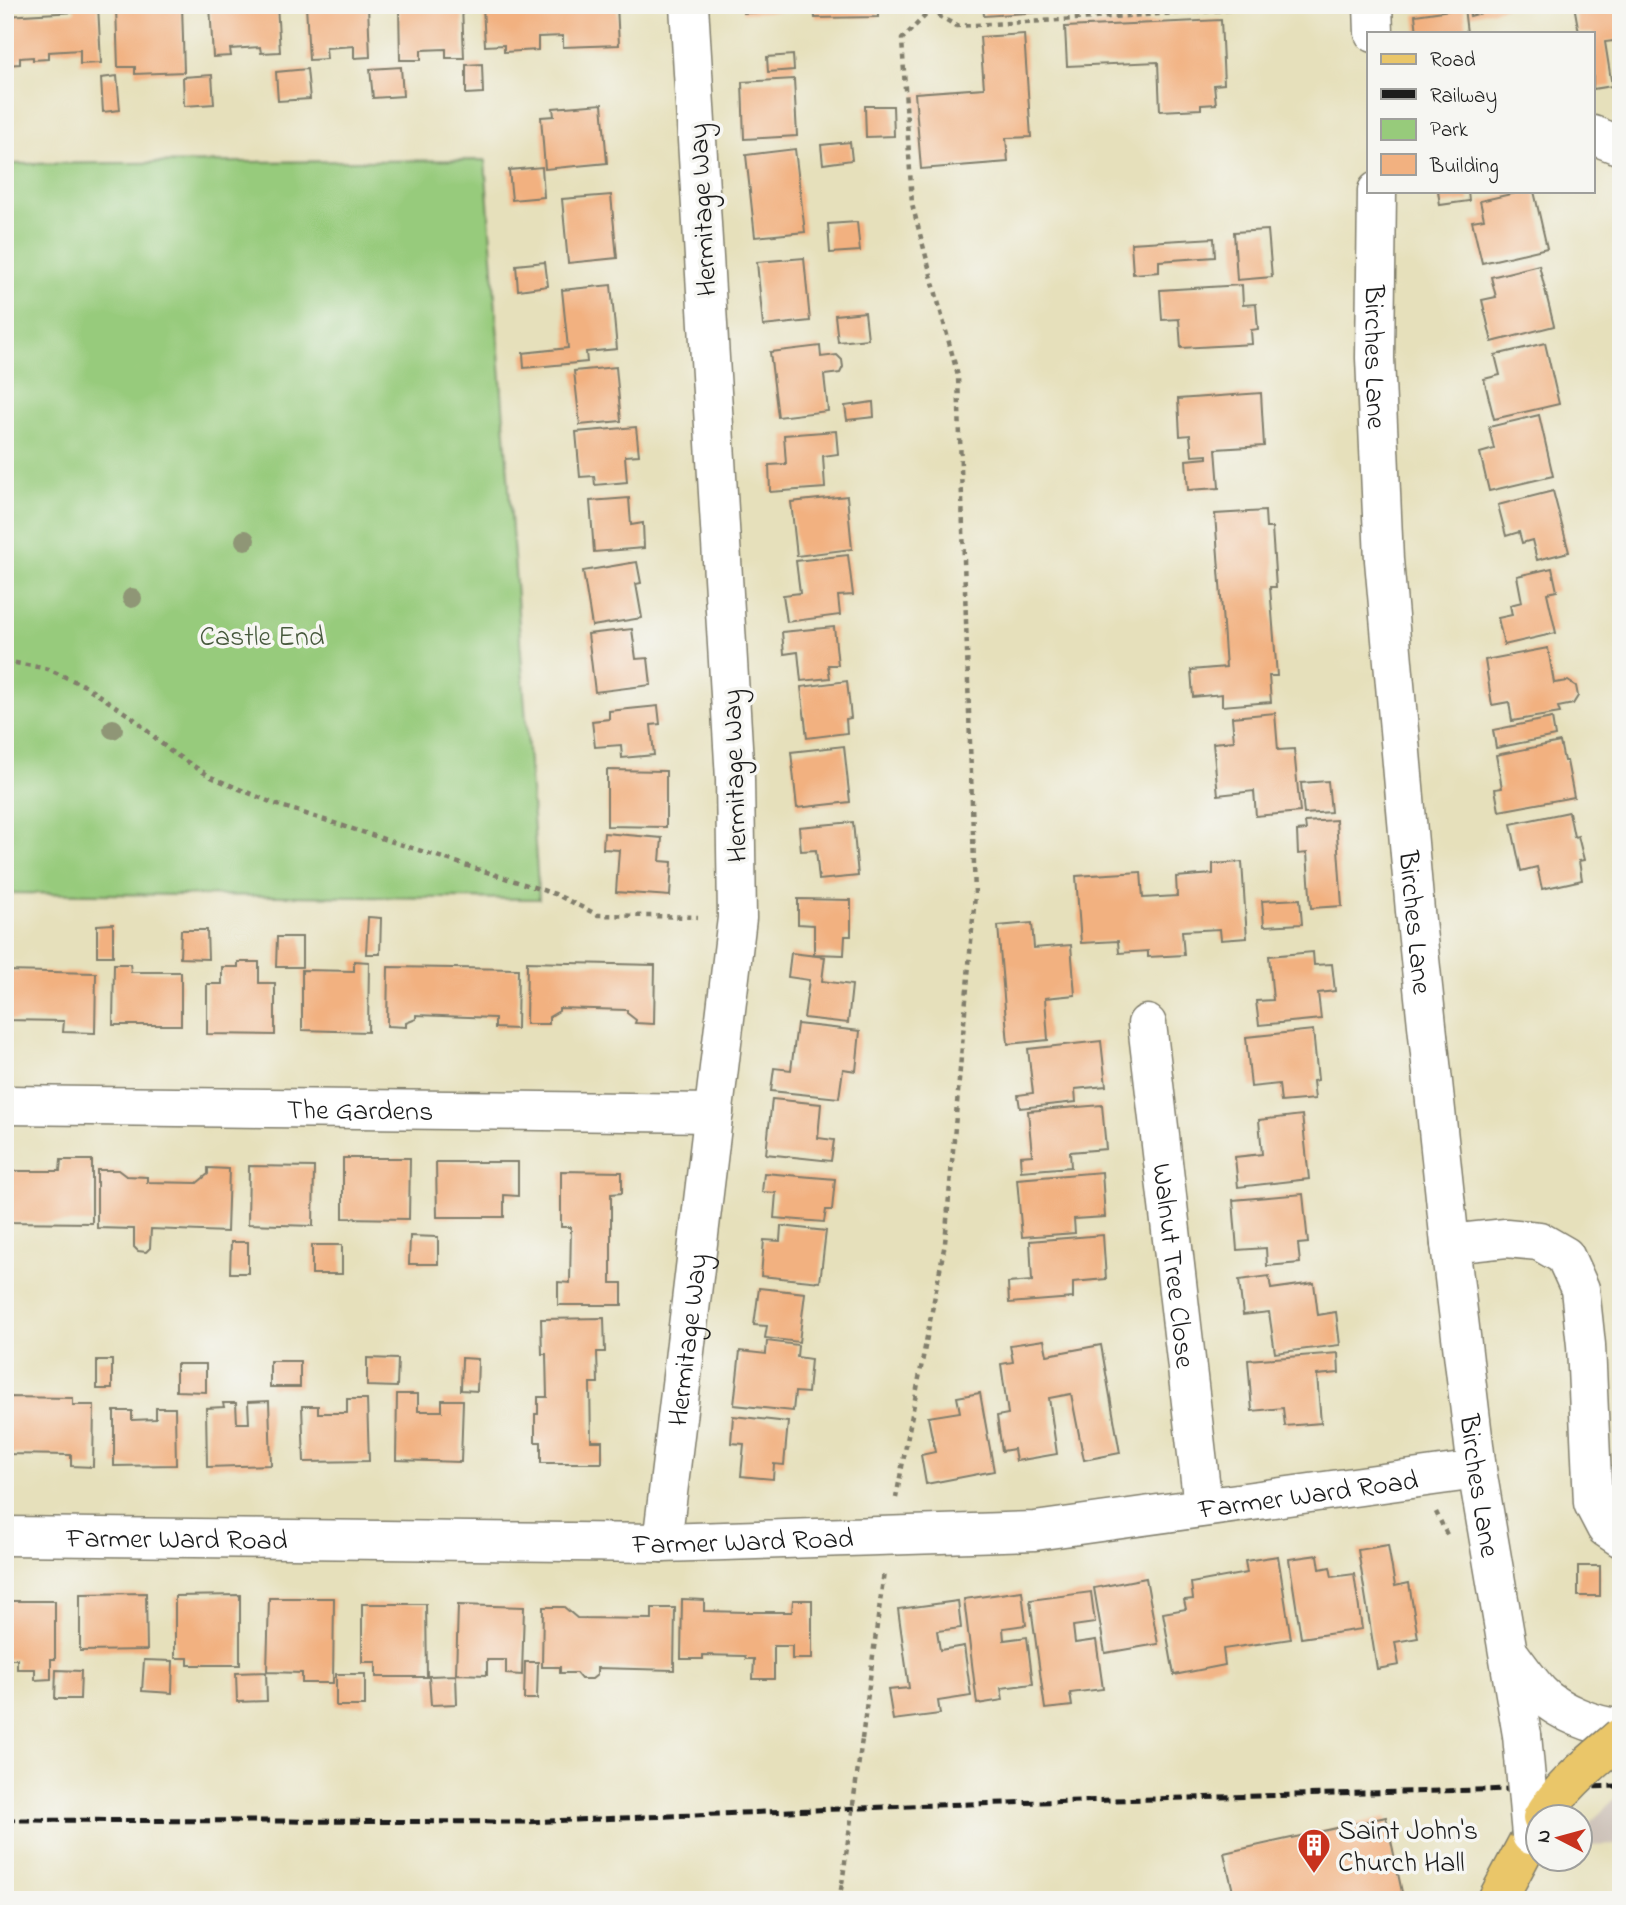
<svg xmlns="http://www.w3.org/2000/svg" width="1626" height="1905" viewBox="0 0 1626 1905" font-family="'Indie Flower',sans-serif">
<rect width="100%" height="100%" fill="#f6f6f2"/>
<filter id="ink" filterUnits="userSpaceOnUse"><feTurbulence type="fractalNoise" baseFrequency=".0143" numOctaves="2"/><feDisplacementMap in="SourceGraphic" scale="14" xChannelSelector="R" yChannelSelector="G"/><feConvolveMatrix kernelMatrix="1 2 1 2 8 2 1 2 1" color-interpolation-filters="sRGB"/></filter>
<filter id="wash" filterUnits="userSpaceOnUse"><feTurbulence type="fractalNoise" baseFrequency=".00686" numOctaves="4" result="noise"/><feDisplacementMap in="SourceGraphic" scale="28" xChannelSelector="R" yChannelSelector="G"/><feGaussianBlur stdDeviation="1.57" result="paint"/><feColorMatrix in="noise" values="0 0 0 0 0 0 0 0 0 0 0 0 0 0 0 0 0 1.4 0 .05"/><feComposite in="paint" operator="in"/></filter>
<g filter="url(#wash)">
<rect width="100%" height="100%" fill="#e6e0bb"/>
<path fill="#cdc2b9" d="M1621 1793V1845L1581 1846V1831Z"/>
<path fill="#97cb7b" stroke="#5a744c" stroke-width="2" d="M485 160 539 899 5 893V164Z"/>
<g id="blocks">
<path fill="#f2b180" d="M74 5H98L101 63 80 64V50L48 52V59L33 60V57L20 58V64L5 65V16L75 12Z
M182 5 184 72 135 74V67H118L116 7Z
M210 5H277L280 52 261 53 260 47 230 49 231 56 213 57Z
M306 5H368L370 57 354 58V46L326 48 327 59 309 60Z
M399 5H462L464 58H446V49L421 50V60H400Z
M483 5H617L619 45 563 47V36L538 37V50L504 52V45L485 46Z
M743 5H804V10L743 13Z
M814 5H878V17L815 18Z
M983 5H1056V11L984 16Z
M1467 5H1506V7L1470 16Z
M1574 5H1621V40L1605 42 1612 86 1593 89V33H1579Z
M1464 8 1467 33H1417L1415 15Z
M1221 20 1224 84 1214 85 1216 104 1201 105V109L1160 111 1158 62 1067 66 1065 27Z
M1024 34 1031 137 1006 138 1008 162 921 169 915 93 984 88 980 37Z
M793 55 794 70 768 72 767 57Z
M482 64 483 93 466 94V65Z
M401 67 403 96 373 98 370 69Z
M307 69 310 99 278 101 276 72Z
M212 75 214 104 184 106 183 77Z
M117 76 120 110 103 112 101 78Z
M794 79 797 136 744 139 742 82Z
M602 104 607 163 545 169 541 117 554 116 553 108Z
M865 106H893L894 136 866 137Z
M850 142 852 160 823 164 821 145Z
M795 149 805 232 755 237 746 155Z
M542 167 544 197 512 200 509 170Z
M1438 191H1468L1469 201 1440 205Z
M1524 191H1534L1547 248 1482 263 1472 221 1484 219 1480 201Z
M611 195 617 258 568 263 562 199Z
M857 222 860 251 830 253 828 224Z
M1268 230 1272 277 1237 280 1234 232Z
M1214 238 1215 257 1159 261V272L1133 274 1131 243Z
M804 258 810 321 763 326 757 262Z
M545 262 548 286 518 290 516 265Z
M1539 265 1554 326 1492 342 1482 300 1496 297 1491 277Z
M611 285 617 349 586 352 587 362 524 368 523 353 568 348 562 290Z
M1242 285 1243 305 1256 304 1258 329 1251 330 1252 344 1181 348 1179 319 1162 320 1160 290Z
M865 312 868 339 838 342 835 315Z
M1545 343 1559 404 1494 419 1484 379 1500 375 1495 355Z
M820 346 821 357 837 355 842 360 843 367 840 373 824 375 828 411 778 417 770 352Z
M616 367 621 421 580 425 574 371Z
M1261 393 1264 446 1216 449 1219 488 1188 490 1186 460 1207 458V455L1192 456 1190 435 1180 436 1178 399Z
M873 402 874 417 847 420 845 406Z
M1539 415 1553 476 1489 491 1480 453 1494 449 1489 427Z
M636 427 639 455 625 456 627 482 595 485 594 476 580 477 576 432Z
M836 431 838 454 823 456 825 488 770 492 769 465 786 464 784 435Z
M1553 491 1569 552 1537 560 1532 540 1522 543 1519 532 1506 536 1498 505Z
M847 496 852 549 797 556 791 502Z
M629 498 631 525 643 523 644 548 594 552 590 501Z
M1265 511 1266 528H1272L1276 587H1270L1277 676H1269L1271 702 1222 706V694L1193 697 1191 670 1226 667 1215 514Z
M848 555 853 595 838 596 840 615 787 622 783 595 800 593 796 561Z
M637 562 641 583 636 584 642 618 592 626 583 571Z
M1552 568 1557 591 1547 593 1556 633 1504 645 1498 618 1512 615 1510 605 1522 602 1517 576Z
M834 627 838 665H828L830 678 801 681 798 652 784 654 782 632Z
M632 629 636 659 648 658 651 685 595 692 588 634Z
M1548 648 1554 683 1568 681 1576 686 1578 696 1573 704 1558 707 1560 713 1512 721 1509 702 1492 705 1485 660Z
M847 681 851 718 846 719 847 733 807 738 801 687Z
M658 706 660 724 651 725 654 755 622 758 621 745 595 747 592 721 609 719V711Z
M1275 713 1278 750 1294 749 1300 812 1256 816 1254 791 1218 795 1213 743 1234 741 1232 717Z
M1552 718 1555 736 1496 748 1493 730Z
M1560 742 1564 761H1567L1574 797 1499 811 1495 789 1502 788 1496 755Z
M844 746 850 802 797 808 791 752Z
M607 770 666 771V827L607 826Z
M1328 781 1331 812 1304 814 1301 783Z
M1569 812 1574 837 1578 836 1584 860 1579 861 1582 880 1542 889 1537 867 1521 871 1511 824Z
M1336 820 1342 906 1311 908 1307 853 1298 854 1297 831 1306 830 1305 822Z
M853 822 858 876 819 880 816 850 801 851 799 827Z
M604 833 662 838 660 861 672 862 670 896 616 892 619 850 603 849Z
M1242 862 1247 938 1221 940 1220 929 1182 931 1184 955 1148 957V951L1119 953 1118 941 1081 943 1076 876 1141 872 1143 898 1177 896 1176 877 1213 874V864Z
M798 899 851 900V936H845L844 955 814 954V925L798 924Z
M1300 899 1302 924 1264 926 1262 901Z
M368 917 381 918 380 954H366Z
M1032 923 1034 948 1071 945 1075 995 1045 998 1048 1040 1008 1044 998 926Z
M113 924V956H97V925Z
M181 930H207L208 959 180 958Z
M277 937H302V967H276Z
M1313 952 1314 965 1332 964 1335 991 1318 993 1321 1019 1259 1025 1256 1001 1273 1000 1269 956Z
M791 953 825 957 822 981 852 985 848 1023 804 1018 809 980 788 977Z
M354 961 369 962 368 1032 302 1030V970L354 971Z
M238 962H259V983H275V1035L207 1034V984H222V967H238Z
M527 962 655 965 654 1024 635 1023 636 1020 627 1013V1010L559 1008V1011L549 1017V1024H526Z
M114 964H130L131 972H181V1025H113Z
M388 967 518 969 517 1029 495 1028V1018L416 1015V1019L406 1023V1027L387 1026Z
M5 971 96 973 95 1033 63 1032 64 1021 5 1020Z
M797 1024 860 1031 856 1071 843 1069 839 1098 771 1091 774 1068 791 1070Z
M1313 1030 1318 1080 1313 1081 1315 1099 1281 1102 1279 1084 1251 1087 1246 1037Z
M1101 1041 1106 1086 1075 1089 1076 1102 1020 1108 1018 1095 1033 1093 1028 1049Z
M772 1099 821 1104 818 1138 834 1140 831 1161 766 1154Z
M1102 1105 1106 1149 1070 1152 1071 1167 1021 1171 1020 1156 1032 1155 1028 1111Z
M1302 1115 1309 1179 1238 1187 1235 1157 1262 1154 1259 1120Z
M343 1158H410L409 1219 343 1218Z
M61 1160H92V1223L5 1222V1171H60Z
M436 1162H518V1196L504 1195V1217H437Z
M249 1166 314 1167 313 1226 248 1224Z
M208 1168 229 1169 227 1232 151 1229 150 1248 146 1252 138 1251 134 1247V1229L97 1228V1170H118L126 1176 147 1177V1182L197 1183 208 1174Z
M561 1171 622 1172V1193L611 1194V1283H622V1305H558V1282L570 1283 571 1227H561Z
M1102 1172 1105 1217 1074 1219 1075 1233 1022 1237 1017 1179Z
M764 1173 835 1179 832 1210H826L824 1222 774 1218 776 1193 762 1192Z
M1303 1194 1308 1243 1298 1244 1300 1263 1267 1266 1266 1248 1237 1250 1233 1200Z
M781 1226 826 1231 820 1282 761 1276 764 1240 780 1241Z
M1103 1235 1106 1279 1073 1282V1298L1009 1303 1008 1283 1032 1281 1030 1241Z
M410 1236 438 1237V1264H409Z
M231 1242H248V1273H230Z
M312 1245H342V1274H312Z
M1269 1276 1271 1289 1314 1283 1318 1315 1336 1312 1340 1345 1275 1353 1269 1312 1243 1315 1239 1280Z
M759 1288 805 1293 799 1342 765 1338 767 1326 754 1325Z
M604 1318 605 1352H597L598 1383H590L591 1441H602V1463H541V1442H535V1414H538V1397H547L546 1354H542L541 1319Z
M1044 1340 1047 1355 1101 1345 1120 1453 1084 1460 1071 1394 1049 1398 1057 1454 1016 1461 1014 1449 1002 1451 997 1416 1008 1414 1001 1364 1013 1362 1010 1345Z
M767 1341 798 1345 797 1357 811 1359 808 1393 795 1392 793 1411 734 1405 740 1351 766 1354Z
M1338 1353 1339 1373 1317 1375 1321 1423 1285 1426 1283 1408 1252 1411 1248 1360Z
M367 1358 398 1359 397 1387 367 1386Z
M462 1358 478 1359 477 1391 461 1390Z
M97 1360H112V1389H97Z
M270 1361H300V1387H270Z
M176 1364H206V1392L176 1391Z
M980 1393 994 1471 926 1484 921 1455 935 1452 928 1417 960 1412 957 1397Z
M397 1394H418V1411H442V1400H463L461 1462 396 1460Z
M5 1397 73 1398V1405H94L93 1467 71 1466V1455L5 1454Z
M347 1399H367L369 1461 304 1462 302 1406H318V1413H347Z
M269 1401 271 1465 207 1467 206 1408 224 1407 223 1403H236L237 1423H249L248 1402Z
M156 1408H175L176 1465 114 1466V1411H132V1420L156 1419Z
M733 1416 788 1422 784 1465 774 1464 773 1479 741 1476 744 1444 731 1443Z
M1388 1545 1395 1586 1409 1583 1418 1638 1395 1642 1399 1665 1377 1669 1358 1550Z
M1318 1555 1320 1569 1330 1567 1332 1577 1354 1574 1362 1629 1301 1638 1289 1559Z
M1278 1556 1291 1639 1223 1649 1225 1665 1174 1675 1163 1613 1186 1609 1184 1600 1193 1599 1191 1583 1247 1573 1245 1561Z
M1578 1566H1600V1596H1578Z
M1146 1578 1158 1644 1105 1653 1094 1588Z
M1022 1591 1026 1625 1003 1628 1004 1640 1027 1637 1033 1684 1001 1688 1003 1700 977 1704 964 1599Z
M1091 1592 1095 1623 1073 1626 1075 1643 1096 1640 1103 1689 1070 1693 1072 1706 1045 1709 1030 1600Z
M146 1593 147 1650 80 1651V1594Z
M240 1595V1665H188V1658H175V1596Z
M269 1598H334L333 1683H302V1673L267 1672Z
M682 1599 704 1600V1611L746 1612H792L793 1600H812V1659H792V1646H774V1679H753L754 1659H746L745 1656 703 1655V1659H681Z
M5 1601H55V1659H51V1679L35 1680V1669H17V1659H5Z
M958 1601 961 1628 937 1631 940 1650 964 1646 971 1696 938 1701 940 1714 893 1720 888 1690 909 1688 898 1609Z
M362 1604H426L427 1677H376V1662H362Z
M458 1605 524 1607 522 1675 506 1674V1660H487V1675L456 1674Z
M543 1607H564L577 1618 652 1619V1608H675L674 1670 597 1668V1675L592 1679H581L576 1673H560V1667H542Z
M144 1660 173 1661 172 1693 142 1691Z
M525 1662H538L537 1699H524Z
M56 1670 81 1671 80 1699H55Z
M266 1672 267 1701 237 1702 236 1673Z
M336 1674H365V1706H336Z
M456 1675 457 1704 431 1705 429 1676Z
M1386 1817 1403 1897 1389 1900H1235L1224 1853Z"/>
</g>
</g>
<g filter="url(#ink)">
<use href="#blocks" fill-opacity="0" stroke="#817e6c" stroke-width="2"/>
<g fill="none" stroke-linecap="round" stroke-linejoin="round">
<defs>
<g id="minor">
<path d="M1593 135 1621 146"/>
<path id="s1" d="M1147 1024 1203 1506"/>
<path id="s2" d="M5 1105 714 1113"/>
<path d="M1450 1244 1506 1238 1539 1241 1565 1256 1580 1289 1586 1345 1593 1503 1606 1528 1621 1538"/>
<path id="s3" d="M5 1536 662 1543 1035 1531 1477 1470"/>
<path id="s4" d="M662 1543 737 918 735 779 689 5"/>
</g>
<g id="tertiary">
<path d="M1373 5 1374 33"/>
<path id="s5" d="M1377 191 1375 358 1384 560 1415 911 1450 1244 1477 1470 1522 1735"/>
<path d="M1511 1656C1520 1668 1529 1681 1539 1692 1556 1711 1596 1727 1621 1728"/>
</g>
<path id="primary" d="M1497 1900 1538 1823"/>
</defs>
<use href="#minor" stroke="#817e6c" stroke-width="41"/>
<use href="#tertiary" stroke="#817e6c" stroke-width="41"/>
<use href="#primary" stroke="#817e6c" stroke-width="41"/>
<path stroke="#817e6c" stroke-width="4.5" stroke-dasharray="5 5" stroke-linecap="butt" d="M5 661 48 669 85 686 133 718 170 751 211 777 275 804 555 894 598 915 698 917
M896 1498 945 1243 975 895 958 376 912 204 902 39 930 11 957 26 1314 5
M1436 1512 1449 1539
M862 1739 884 1572
M839 1900 842 1884"/>
<use href="#minor" stroke="#fff" stroke-width="38"/>
<use href="#tertiary" stroke="#fff" stroke-width="38"/>
<use href="#primary" stroke="#eac669" stroke-width="38"/>
<path stroke="#1c1c1c" stroke-width="5" stroke-dasharray="10 5" stroke-linecap="butt" d="M5 1820 525 1822 933 1805 1621 1786"/>
<defs>
<path id="tertiary-bridge" d="M1522 1735 1531 1835"/>
<path id="primary-bridge" d="M1542 1818C1562 1785 1592 1762 1621 1737"/>
</defs>
<use href="#tertiary-bridge" stroke="#817e6c" stroke-width="41" stroke-linecap="butt"/>
<use href="#primary-bridge" stroke="#817e6c" stroke-width="41" stroke-linecap="butt"/>
<path stroke="#817e6c" stroke-width="4.5" stroke-dasharray="5 5" stroke-linecap="butt" d="M842 1884 862 1739"/>
<use href="#tertiary-bridge" stroke="#fff" stroke-width="38"/>
<use href="#primary-bridge" stroke="#eac669" stroke-width="38"/>
</g>
<g fill="#8f9676">
<circle cx="245" cy="540" r="10"/>
<circle cx="132" cy="598" r="10"/>
<circle cx="113" cy="729" r="10"/>
</g>
</g>
<defs>
<symbol id="building-pin" viewBox="-11 -11 22 30"><path d="M0 17L-7.5 6A9.5 9.5 0 1 1 7.5 6Z" fill="#c8321e" stroke="#f6f6f2"/><path d="M-4-6H4V6H1V3H-1V6H-4ZM-2.5-4.3h1.7v1.8h-1.7ZM.8-4.3h1.7v1.8H.8ZM-2.5-1h1.7V.8h-1.7ZM.8-1h1.7V.8H.8Z" fill="#fff"/></symbol>
</defs>
<g fill-rule="evenodd">
<use href="#building-pin" x="1295" y="1826" width="38" height="52"/>
</g>
<g text-anchor="middle" stroke-width="7" stroke-linejoin="round" paint-order="stroke">
<g font-size="28" fill="#1c1c1c" stroke="#f6f6f2">
<text transform="translate(701 210) rotate(-93)" y="10">Hermitage Way</text>
<text dy="10" stroke="none"><textPath href="#s5" startOffset="166">Birches Lane</textPath></text>
<text transform="translate(733 776) rotate(-92)" y="10">Hermitage Way</text>
<text dy="10" stroke="none"><textPath href="#s5" startOffset="733">Birches Lane</textPath></text>
<text dy="10" stroke="none"><textPath href="#s2" startOffset="355">The Gardens</textPath></text>
<text dy="10" stroke="none"><textPath href="#s1" startOffset="243">Walnut Tree Close</textPath></text>
<text dy="10" stroke="none"><textPath href="#s4" startOffset="205">Hermitage Way</textPath></text>
<text dy="10" stroke="none"><textPath href="#s5" startOffset="1300">Birches Lane</textPath></text>
<text dy="10" stroke="none"><textPath href="#s3" startOffset="1306">Farmer Ward Road</textPath></text>
<text dy="10" stroke="none"><textPath href="#s3" startOffset="172">Farmer Ward Road</textPath></text>
<text dy="10" stroke="none"><textPath href="#s3" startOffset="738">Farmer Ward Road</textPath></text>
</g>
<g font-size="28" fill="#47593d" stroke="#f6f6f2">
<text x="262" y="645">Castle End</text>
</g>
<g font-size="28" fill="#1c1c1c" stroke="#f6f6f2" text-anchor="start">
<text x="1338" y="1839">Saint John's<tspan x="1338" dy="32">Church Hall</tspan></text>
</g>
</g>
<rect width="1626" height="1905" fill="none" stroke="#f6f6f2" stroke-width="28"/>
<rect x="1367" y="32" width="228" height="161" fill="#f6f6f2" stroke="#9f9f9c" stroke-width="2"/>
<rect x="1381" y="54" width="35" height="10" fill="#eac669" stroke="#9f9f9c" stroke-width="2"/>
<text x="1430" y="66" font-size="21" fill="#1c1c1c">Road</text>
<rect x="1381" y="89" width="35" height="10" fill="#1c1c1c" stroke="#9f9f9c" stroke-width="2"/>
<text x="1430" y="102" font-size="21" fill="#1c1c1c">Railway</text>
<rect x="1381" y="119" width="35" height="21" fill="#97cb7b" stroke="#9f9f9c" stroke-width="2"/>
<text x="1430" y="136" font-size="21" fill="#1c1c1c">Park</text>
<rect x="1381" y="154" width="35" height="21" fill="#f2b180" stroke="#9f9f9c" stroke-width="2"/>
<text x="1430" y="172" font-size="21" fill="#1c1c1c">Building</text>
<g transform="translate(1559 1838) rotate(276)"><circle r="33" fill="#f6f6f2" stroke="#9f9f9c" stroke-width="2"/>
<path d="M0-5L12 26L0 18L-12 26Z" fill="#c8321e"/>
<text y="-10" font-size="19" font-weight="bold" text-anchor="middle" fill="#1c1c1c">N</text>
</g>
</svg>
